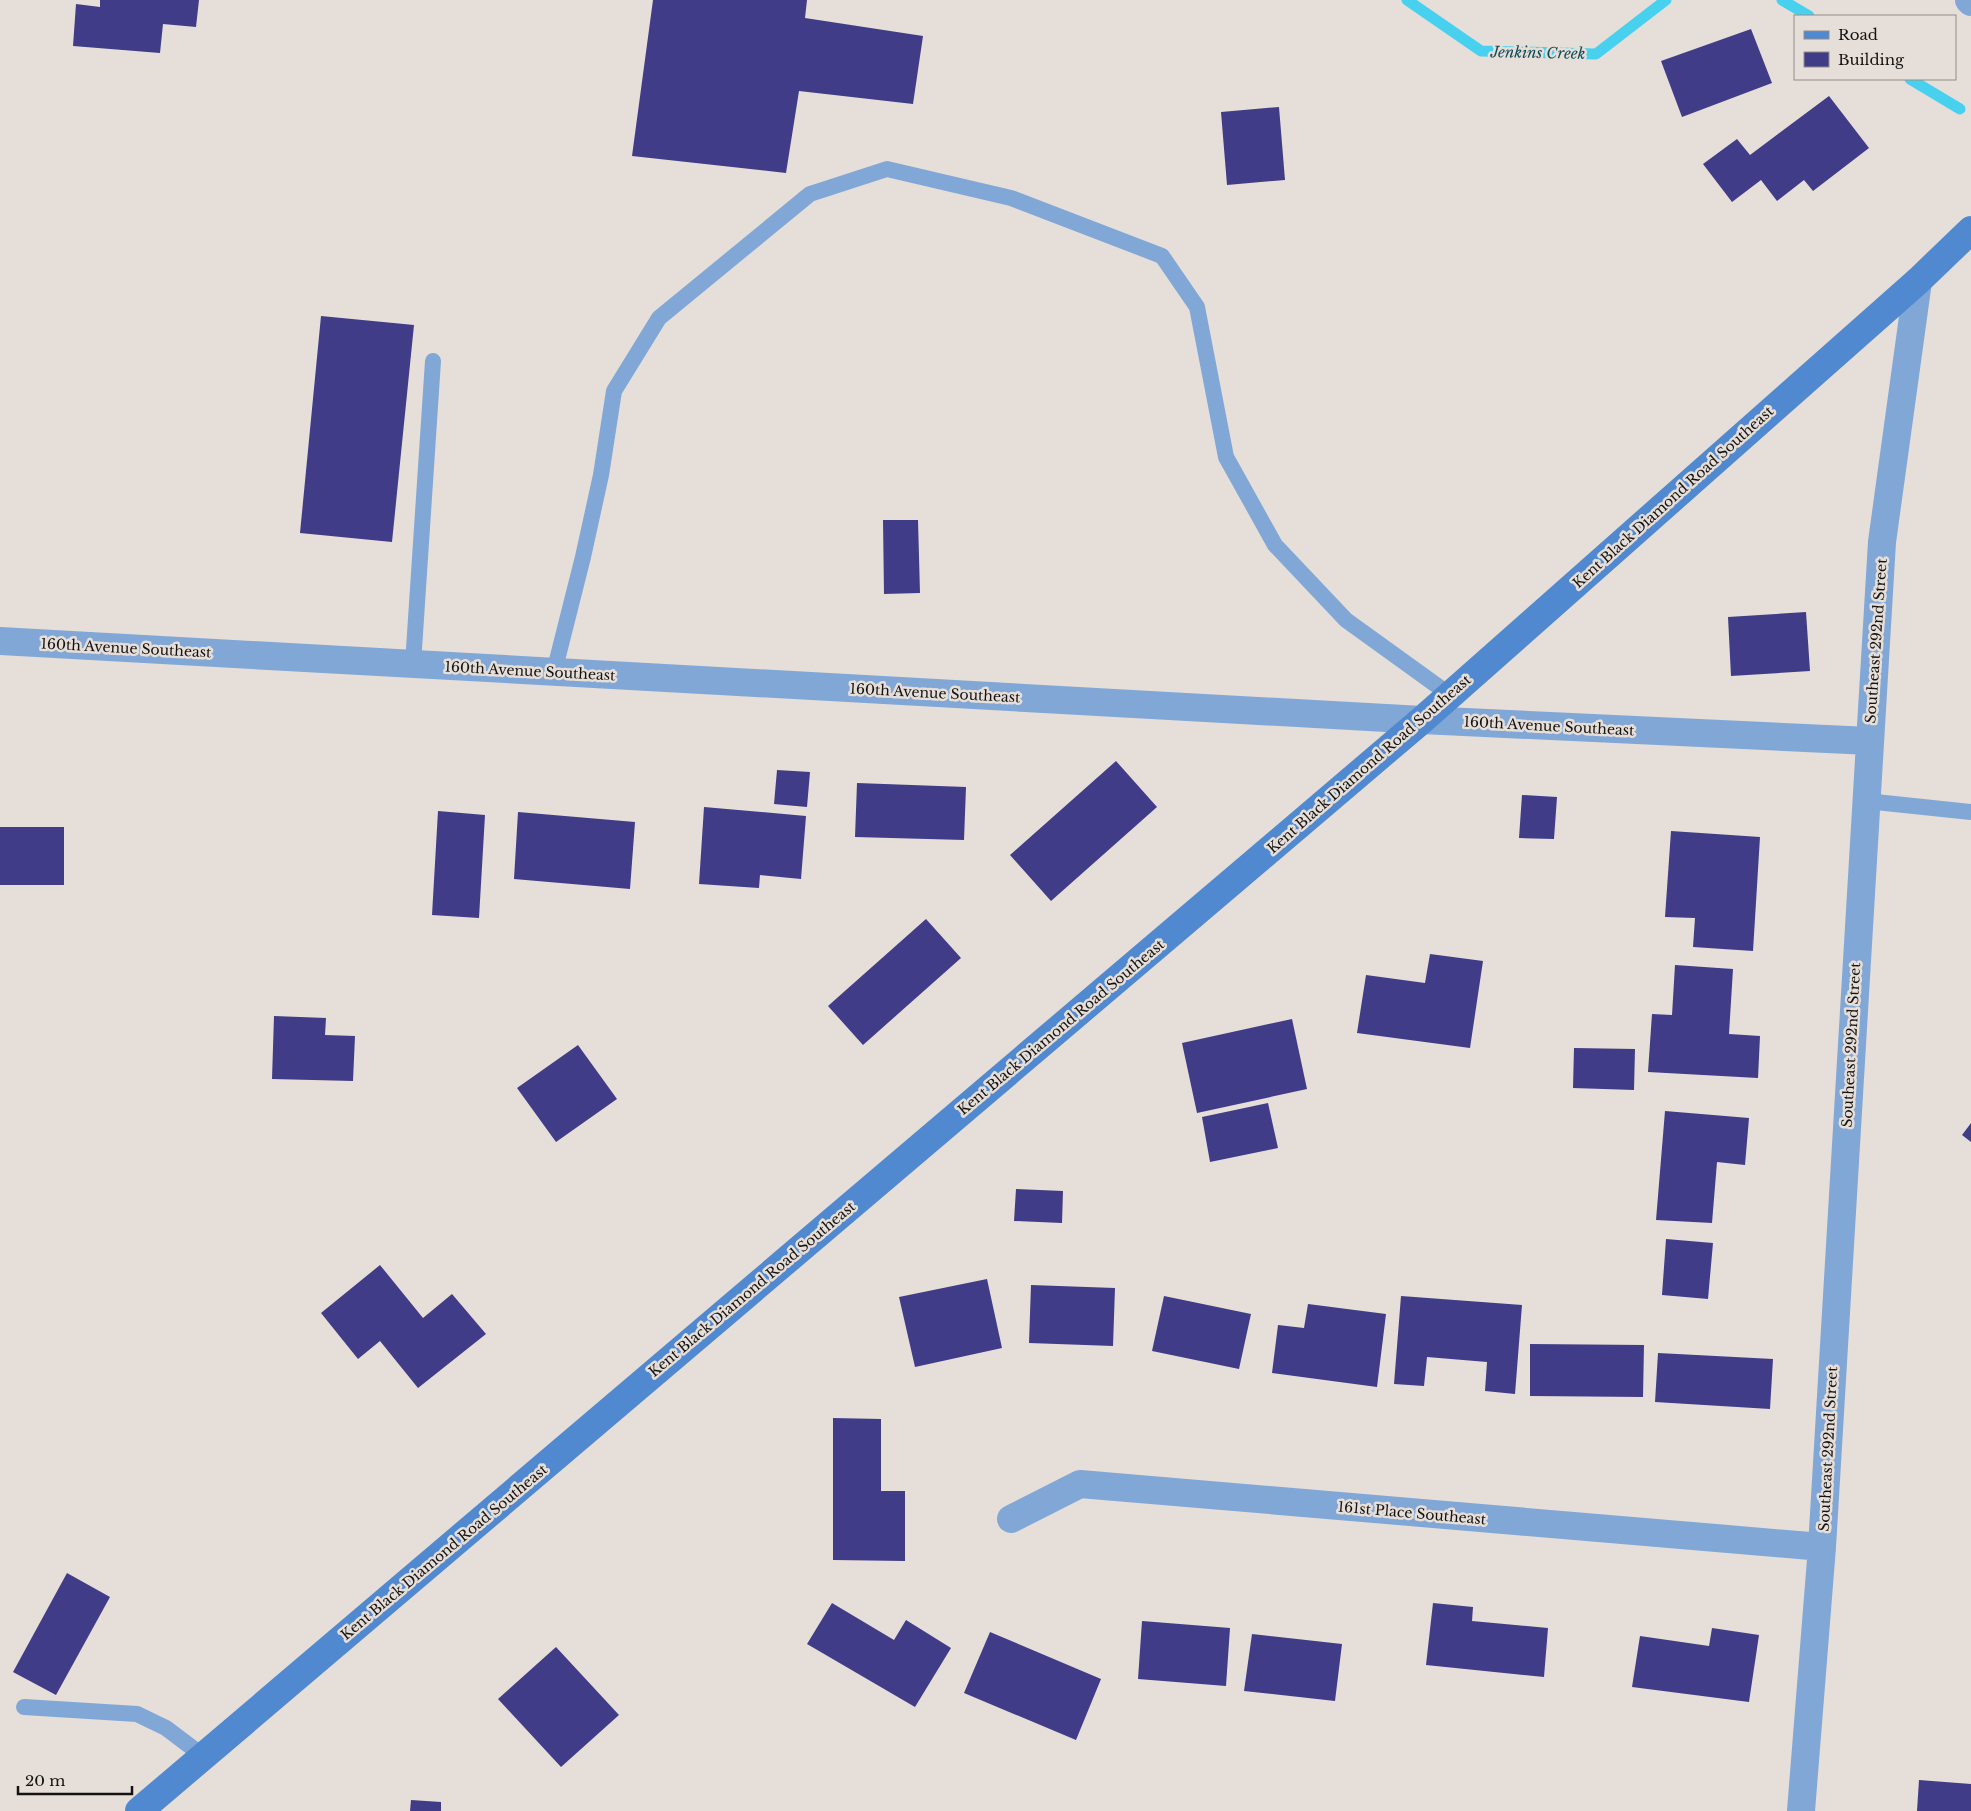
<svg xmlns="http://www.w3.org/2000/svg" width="1971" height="1811" viewBox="0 0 1971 1811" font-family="'Libre Baskerville',serif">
<rect width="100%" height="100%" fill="#e6ded8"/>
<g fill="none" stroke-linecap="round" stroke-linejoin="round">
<path stroke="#48d1ef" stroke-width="11" d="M1407 0 1481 51 1596 54 1666 0
M1782 0 1809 16
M1910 79 1960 109"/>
</g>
<path fill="#413c87" d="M100 0H199L196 27 163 24 160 53 73 46 76 4 100 7Z
M653 0H807L805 18 923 36 913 104 799 91 786 173 632 156Z
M1751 29 1772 83 1682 117 1661 61Z
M1829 96 1869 148 1813 191 1804 180 1777 201 1761 180 1732 202 1703 164 1737 139 1750 155Z
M1279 107 1285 180 1227 185 1221 112Z
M321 316 414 325 392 542 300 533Z
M883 520H918L920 593 884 594Z
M1806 612 1810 671 1731 676 1728 617Z
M1116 761 1157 807 1051 901 1010 855Z
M777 770 810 772 807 807 774 804Z
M857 783 966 787 964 840 855 837Z
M1522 795 1557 797 1554 839 1519 838Z
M704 807 806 816 801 879 760 875 759 888 699 884Z
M438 811 485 815 479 918 432 915Z
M518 812 635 822 630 889 514 879Z
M0 827H64V885H0Z
M1671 831 1760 837 1753 951 1693 947 1695 918 1665 917Z
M926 919 961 958 863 1045 828 1006Z
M1430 954 1483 961 1470 1048 1357 1033 1366 975 1425 983Z
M1675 965 1733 969 1729 1034 1760 1036 1758 1078 1648 1072 1652 1014 1672 1015Z
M274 1016 326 1018 325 1035 355 1036 353 1081 272 1079Z
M1292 1019 1307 1089 1197 1113 1182 1043Z
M578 1045 617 1099 556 1142 517 1088Z
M1574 1048 1635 1049 1634 1090 1573 1088Z
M1268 1103 1278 1148 1210 1162 1202 1117Z
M1665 1111 1749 1118 1745 1165 1717 1162 1712 1223 1656 1220Z
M1971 1123V1142L1962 1135Z
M1016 1189 1063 1191 1062 1223 1014 1221Z
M1666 1239 1713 1243 1708 1299 1662 1295Z
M380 1265 423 1318 452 1294 486 1334 418 1388 380 1341 358 1359 321 1313Z
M987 1279 1002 1348 915 1367 899 1297Z
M1031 1285 1115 1288 1113 1346 1029 1343Z
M1164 1296 1251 1314 1239 1369 1152 1351Z
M1401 1296 1522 1305 1515 1394 1485 1391 1487 1362 1427 1357 1424 1386 1394 1384Z
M1308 1304 1386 1314 1377 1387 1272 1373 1278 1325 1304 1328Z
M1530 1344 1644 1345 1643 1397 1530 1396Z
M1658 1353 1773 1359 1770 1409 1655 1402Z
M833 1418 881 1419V1491H905V1561L833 1560Z
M67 1573 110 1597 56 1695 13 1672Z
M832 1603 894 1640 906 1620 951 1648 915 1707 807 1644Z
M1433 1603 1473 1607 1472 1621 1548 1628 1544 1677 1426 1665Z
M1142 1621 1230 1628 1226 1686 1138 1679Z
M1712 1628 1759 1635 1749 1702 1632 1687 1640 1636 1709 1646Z
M990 1632 1101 1679 1076 1740 964 1693Z
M1252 1634 1342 1644 1335 1701 1244 1691Z
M556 1647 619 1715 561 1767 498 1699Z
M1919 1780 1971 1784V1811H1917Z
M411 1800 441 1802V1811H410Z"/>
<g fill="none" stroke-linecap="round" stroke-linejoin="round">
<path stroke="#81a7d7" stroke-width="16" d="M413 664 433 361
M554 672 583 557 601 475 614 391 659 318 810 194 887 169 1011 198 1162 256 1197 307 1226 457 1275 545 1346 620 1450 695
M1866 801 1971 812
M24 1707 137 1714 166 1728 203 1756"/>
<path stroke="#81a7d7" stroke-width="28" d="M1969 0 1971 2
M0 641 1422 720 1870 741
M1011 1519 1080 1484 1822 1547
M1801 1811 1822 1547 1882 542 1918 281"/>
<path stroke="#5189d0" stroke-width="28" d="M139 1811 1422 720 1918 281 1971 230"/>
</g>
<g text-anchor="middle" stroke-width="5" stroke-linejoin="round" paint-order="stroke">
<g font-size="14" fill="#151311" stroke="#e6ded8">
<text transform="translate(1673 497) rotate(-42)" y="5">Kent Black Diamond Road Southeast</text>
<text transform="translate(1876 641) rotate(-86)" y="5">Southeast 292nd Street</text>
<text transform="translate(126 648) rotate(3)" y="5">160th Avenue Southeast</text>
<text transform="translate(530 671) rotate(3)" y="5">160th Avenue Southeast</text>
<text transform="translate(935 693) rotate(3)" y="5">160th Avenue Southeast</text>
<text transform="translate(1549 726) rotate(3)" y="5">160th Avenue Southeast</text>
<text transform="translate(1369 764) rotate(-41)" y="5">Kent Black Diamond Road Southeast</text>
<text transform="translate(1061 1027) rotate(-40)" y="5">Kent Black Diamond Road Southeast</text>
<text transform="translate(1851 1045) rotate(-87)" y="5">Southeast 292nd Street</text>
<text transform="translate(752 1289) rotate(-40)" y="5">Kent Black Diamond Road Southeast</text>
<text transform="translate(1828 1449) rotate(-87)" y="5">Southeast 292nd Street</text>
<text transform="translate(1412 1513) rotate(5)" y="5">161st Place Southeast</text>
<text transform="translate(444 1552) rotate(-40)" y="5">Kent Black Diamond Road Southeast</text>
</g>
<g font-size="15" font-style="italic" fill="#114c58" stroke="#e6ded8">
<text transform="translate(1538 53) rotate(1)" y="5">Jenkins Creek</text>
</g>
</g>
<rect x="1794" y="15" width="162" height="65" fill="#e6ded8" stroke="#928d88"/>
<rect x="1804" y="31" width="25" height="8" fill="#5189d0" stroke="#928d88"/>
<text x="1838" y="40" font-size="15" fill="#151311">Road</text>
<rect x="1804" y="52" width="25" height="15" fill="#413c87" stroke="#928d88"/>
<text x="1838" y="65" font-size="15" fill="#151311">Building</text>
<path d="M18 1786v8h114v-8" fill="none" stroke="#151311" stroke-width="2.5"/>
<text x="25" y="1786" font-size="15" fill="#151311" stroke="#e6ded8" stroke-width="4" paint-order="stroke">20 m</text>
</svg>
